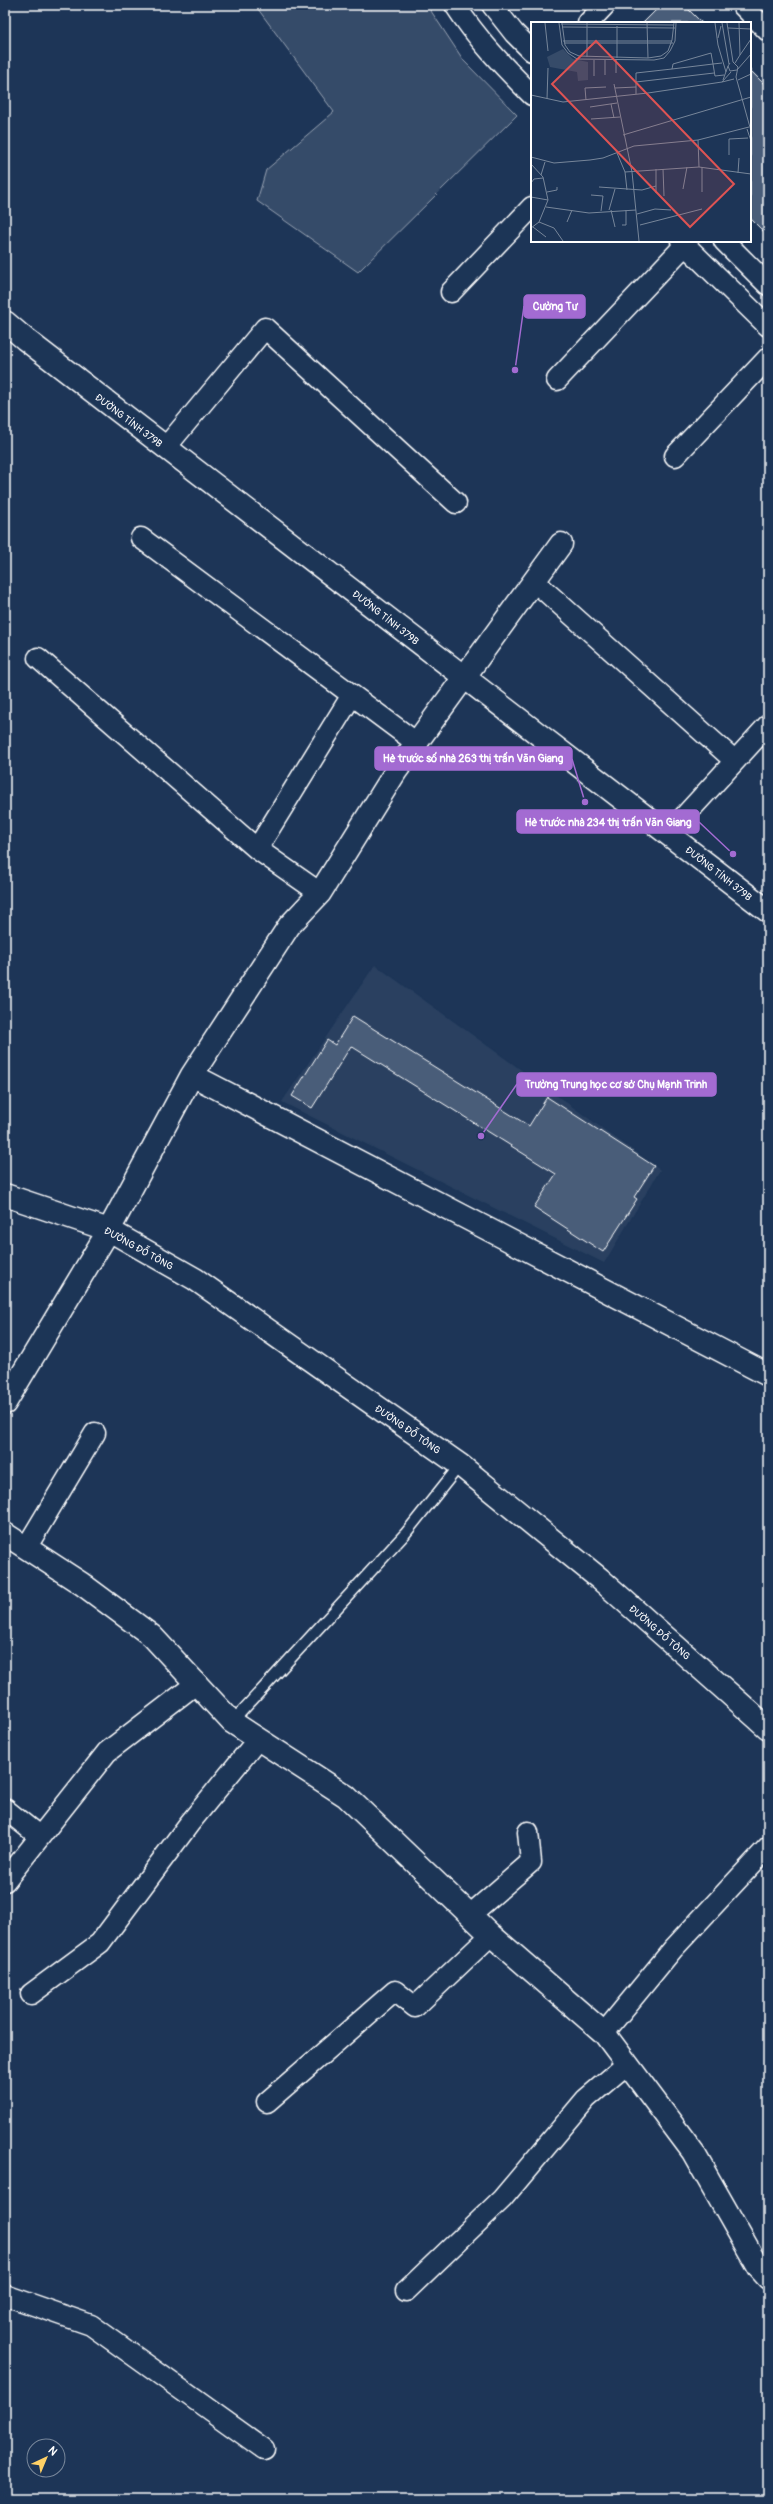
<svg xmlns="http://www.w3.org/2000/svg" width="773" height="2504" viewBox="0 0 773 2504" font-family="Pangolin,sans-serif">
<rect width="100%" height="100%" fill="#1d3557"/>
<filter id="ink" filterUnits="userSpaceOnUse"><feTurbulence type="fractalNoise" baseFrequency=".025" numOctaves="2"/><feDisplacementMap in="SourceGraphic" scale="8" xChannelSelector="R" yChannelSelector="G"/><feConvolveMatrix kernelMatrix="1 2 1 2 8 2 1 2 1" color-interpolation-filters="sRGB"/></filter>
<g filter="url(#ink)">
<path fill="#2a4161" d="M375 965 660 1170 604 1263 282 1102Z"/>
<path fill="#364b69" stroke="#9aa5b4" d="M255 5H427L464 61 517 115 358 272 257 201 266 170 334 112Z"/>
<path fill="#4a5d79" stroke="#fff" d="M661 5H684L702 23H643Z
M750 70 768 88V236L750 218Z
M353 1016 529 1126 547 1097 654 1166 634 1197 637 1199 603 1252 534 1207 556 1174 351 1046 312 1108 292 1096 327 1040 335 1045Z"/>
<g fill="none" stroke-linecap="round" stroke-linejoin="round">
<defs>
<path id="lane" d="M232 1722 405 1534 460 1465"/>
<path id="street" d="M455 5C477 39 503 66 532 95
M492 5 514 33 532 51
M742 5 768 31
M588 23 605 5
M681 241 768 326
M724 241 768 285
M451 292 532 207
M557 380 685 245
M166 447 265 328 456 503
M675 456 768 358
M141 538 418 744
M534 581 735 761
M38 658 257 849 320 893
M668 834 768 725
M257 849 352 695
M26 1548 95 1433
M5 1809 40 1837
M5 1881 107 1752 197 1683
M470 1915 531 1862 528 1832
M31 1994 100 1943 189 1824 258 1739
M604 2033 673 1949 768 1847
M267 2102 395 1991 415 2007 491 1935
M406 2291 502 2199 586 2099 627 2064
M5 2295 91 2325 264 2449"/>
<path id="secondary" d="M192 1075 768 1375
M5 1195 109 1230 195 1279 460 1465 600 1579 768 1728
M5 1403 109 1230 192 1075 289 926 320 893 396 771 561 544
M5 1534 82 1584 152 1636 232 1722 346 1796 491 1935 604 2033 693 2152 759 2268 768 2278"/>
<path id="primary" d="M5 322 25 339 768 911"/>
</defs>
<use href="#lane" stroke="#fff" stroke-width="13"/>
<use href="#street" stroke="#fff" stroke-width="23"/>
<use href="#secondary" stroke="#fff" stroke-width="25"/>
<use href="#primary" stroke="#fff" stroke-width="25"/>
<use href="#lane" stroke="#1d3557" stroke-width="10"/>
<use href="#street" stroke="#1d3557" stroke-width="20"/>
<use href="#secondary" stroke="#1d3557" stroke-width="22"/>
<use href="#primary" stroke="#1d3557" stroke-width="22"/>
</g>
</g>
<g text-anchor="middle" stroke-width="3.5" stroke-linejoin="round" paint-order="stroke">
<g font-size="10" fill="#fff" stroke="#1d3557">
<text transform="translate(129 420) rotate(37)" y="4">ĐƯỜNG TỈNH 379B</text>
<text transform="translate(386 617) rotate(38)" y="4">ĐƯỜNG TỈNH 379B</text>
<text transform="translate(719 873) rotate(38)" y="4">ĐƯỜNG TỈNH 379B</text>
<text transform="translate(139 1248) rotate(29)" y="4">ĐƯỜNG ĐỖ TÔNG</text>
<text transform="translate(408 1429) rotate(35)" y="4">ĐƯỜNG ĐỖ TÔNG</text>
<text transform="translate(660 1632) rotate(41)" y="4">ĐƯỜNG ĐỖ TÔNG</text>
</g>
</g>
<g transform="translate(531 22)">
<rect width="220" height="220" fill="#1d3557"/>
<path d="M32 27 42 37 57 40V58L47 59 46 50 19 45 16 35Z" fill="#364b69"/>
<path fill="none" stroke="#77869a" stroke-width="1" d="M14 1 17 29M28 1 31 23 37 31 46 37 123 38 133 36 139 29 144 19 145 1M31 1 34 23 39 30 48 34 117 36 130 34 137 29 141 18 143 1M56 1V35M116 1 117 36M184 1 187 23 195 50M191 1 198 42M196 1 202 40M30 2 143 3M86 4V36M31 5 144 6M197 6 220 7M187 16 190 4M32 19H141M33 21H142M209 33 220 17V12M63 38V54M74 38V53M85 38V51M202 40 207 45 205 55 220 109M191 41 182 42 184 54 193 53M199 41 197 44 199 49 206 48M204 41 209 33 208 1M206 48 220 32M192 58 197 44M207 58 220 52M105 60 183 51M191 60 203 57M83 62 101 150 108 219M84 66 105 65M105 72V51L141 47 182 42 180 31 142 42 141 47M0 73 32 80 117 71 191 60 200 50M16 77 17 46M55 78 54 66 75 65M80 82 83 96M59 85 86 81M60 97 89 95M216 107 220 119M92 113 220 75M167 118 168 145M86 131 94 150 96 168M198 133V117L217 116M0 135 23 141 59 138 72 136 103 124 167 118 218 105M0 142 12 155 17 178 8 200 0 206M125 147V171M132 147 133 174M94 150 168 145 220 152M207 151 208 136M10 153 14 140M0 161 3 157 12 156M68 165 111 168 125 164M152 167 156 145M16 170 26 168V165M171 170V145M60 173 72 174 70 189M0 175 17 178M15 185 58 191 105 188M78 188 84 167M80 188 84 205M106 192 124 187 140 188M8 200 23 206 32 219M36 200 41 188M91 203H95V188M109 203 171 187M2 205 15 215"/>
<path fill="#de5353" fill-opacity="0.15" stroke="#de5353" stroke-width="2" d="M65 19 203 162 159 205 21 62Z"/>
<rect width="220" height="220" fill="none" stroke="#fff" stroke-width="2"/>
</g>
<path fill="none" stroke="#a36bd2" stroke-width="1.5" d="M515 370L524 306M585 802L572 759M733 854L699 822M481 1136L517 1084"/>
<g fill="#a36bd2" stroke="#1d3557" stroke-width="1.5">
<circle cx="515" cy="370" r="4"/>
<circle cx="585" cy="802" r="4"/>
<circle cx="733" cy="854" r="4"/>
<circle cx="481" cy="1136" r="4"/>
</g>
<g fill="#a36bd2" stroke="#a36bd2" stroke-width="1.5">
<rect x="524" y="295" width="61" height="23" rx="4"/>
<rect x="375" y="747" width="197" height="23" rx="4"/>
<rect x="517" y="810" width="182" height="23" rx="4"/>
<rect x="517" y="1073" width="199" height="23" rx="4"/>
</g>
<g font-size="11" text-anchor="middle" font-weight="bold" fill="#fff">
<text x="555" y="310">Cường Tư</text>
<text x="473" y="762">Hè trước số nhà 263 thị trấn Văn Giang</text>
<text x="608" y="826">Hè trước nhà 234 thị trấn Văn Giang</text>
<text x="616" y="1088">Trường Trung học cơ sở Chụ Mạnh Trinh</text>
</g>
<rect width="773" height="2504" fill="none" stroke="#1d3557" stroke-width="20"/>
<rect x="10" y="10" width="753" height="2484" fill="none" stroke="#fff" stroke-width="1.5" filter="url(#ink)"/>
<g transform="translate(46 2458) rotate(44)"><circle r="19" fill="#1d3557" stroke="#77869a"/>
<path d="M0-3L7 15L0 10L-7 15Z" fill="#ffd166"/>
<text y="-6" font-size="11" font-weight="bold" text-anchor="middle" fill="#ffffff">N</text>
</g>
</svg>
